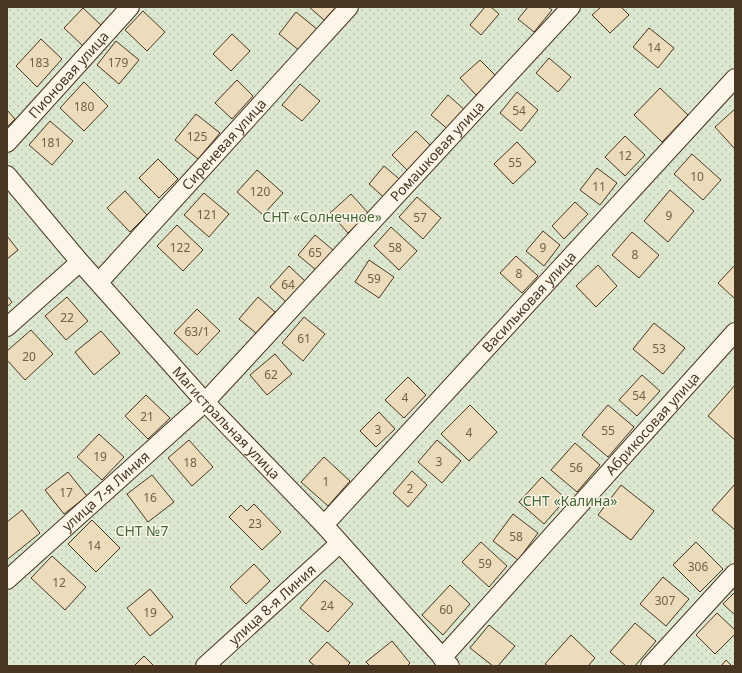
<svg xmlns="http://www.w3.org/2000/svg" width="742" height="673" viewBox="0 0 742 673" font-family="'Noto Sans',sans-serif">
<defs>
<pattern id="garden-dots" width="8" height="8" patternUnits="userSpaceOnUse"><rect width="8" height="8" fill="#dce7d0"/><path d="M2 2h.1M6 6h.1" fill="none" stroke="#bec7b2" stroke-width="1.8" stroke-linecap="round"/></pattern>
</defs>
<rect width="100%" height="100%" fill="#fbf6e9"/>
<path fill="url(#garden-dots)" stroke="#887966" d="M7 7H735V666H7Z"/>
<path fill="#ecdcbc" stroke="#4a3520" d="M309 7H336L324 20Z
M485 7H491L499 14 481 35 470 25Z
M528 7H548L552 10 534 32 518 19Z
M601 7H621L629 15 610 33 592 15Z
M83 8 102 26 83 46 64 28Z
M143 11 165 32 147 51 125 30Z
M296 12 318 30 300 51 279 34Z
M649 28 674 48 658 68 633 47Z
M232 34 250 51 231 71 213 54Z
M41 39 62 59 37 87 16 66Z
M116 41 139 60 119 84 97 65Z
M549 58 571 77 558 92 536 73Z
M480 60 496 76 476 95 460 78Z
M237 80 253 96 232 119 215 103Z
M84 82 108 106 84 131 60 108Z
M300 84 320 101 302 121 282 105Z
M660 88 688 115 662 142 634 115Z
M517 92 538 110 521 131 500 113Z
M448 95 467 112 450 131 431 115Z
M735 109V149L715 127Z
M7 110 15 119 7 127Z
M196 114 220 133 198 159 175 140Z
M50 121 73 141 52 165 29 145Z
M416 131 434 149 410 173 392 155Z
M625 136 645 155 625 176 605 157Z
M517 142 536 162 513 184 494 164Z
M692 154 721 180 703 200 674 174Z
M158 159 178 179 159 198 139 178Z
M384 166 404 183 388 201 369 184Z
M597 168 617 183 600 205 580 190Z
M257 170 283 193 263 215 237 192Z
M670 190 694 211 668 242 644 221Z
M125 191 147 215 130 232 107 208Z
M204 193 229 214 209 237 184 215Z
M351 194 369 214 348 233 330 213Z
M417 197 441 218 423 239 399 217Z
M575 202 588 214 564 239 552 226Z
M177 225 203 250 183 271 157 246Z
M391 227 417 251 399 270 374 246Z
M543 231 560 245 544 266 526 251Z
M632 232 659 255 639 278 612 255Z
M315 235 333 250 316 270 298 255Z
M7 236 18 250 7 259Z
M516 256 538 276 522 293 500 273Z
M369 260 394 277 379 298 355 282Z
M598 265 617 286 596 307 576 286Z
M735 265V299L718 283Z
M289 266 306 282 287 303 270 287Z
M7 296 12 302 7 307Z
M67 297 88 321 66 340 45 316Z
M258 297 275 312 256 333 239 319Z
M197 309 220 331 197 355 174 333Z
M304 317 325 334 303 361 282 343Z
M654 323 685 348 663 374 633 349Z
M31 330 53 354 25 380 7 360V351Z
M101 331 120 353 94 375 75 352Z
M275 354 292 374 267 395 250 375Z
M642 375 660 391 637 416 619 400Z
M408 377 426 395 404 418 385 400Z
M735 385V440L708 416Z
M146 395 170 418 148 439 125 416Z
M470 405 497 432 469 461 441 434Z
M608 405 634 427 608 457 582 435Z
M379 412 395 429 376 447 360 431Z
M99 434 124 457 102 480 77 457Z
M189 440 213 467 192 486 168 458Z
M437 440 461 461 442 483 418 462Z
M575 443 600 465 577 492 551 470Z
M324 457 350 481 328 506 301 482Z
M412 471 427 485 408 507 393 493Z
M68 472 87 496 64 514 45 490Z
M152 475 174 502 148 522 127 494Z
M542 477 566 499 544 524 519 502Z
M735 484V530L712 510Z
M621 485 654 511 631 540 598 515Z
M254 504 281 532 262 550 229 517 241 505 247 511Z
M22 510 40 533 8 559 7 558V522Z
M513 514 538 533 518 560 493 541Z
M92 520 120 548 96 572 68 544Z
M481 542 507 566 489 587 462 562Z
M696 542 723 569 700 592 673 565Z
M52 556 86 587 65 610 31 578Z
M254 564 270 581 246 604 230 587Z
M663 577 689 599 666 626 640 604Z
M325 580 353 604 328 632 300 608Z
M450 585 470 604 443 635 422 615Z
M150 589 173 617 150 636 127 608Z
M735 592V615L723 604Z
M717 613 735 630V634L715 654 696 635Z
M635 623 656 641 635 666H626L610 652Z
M489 625 515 646 498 666H493L470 648Z
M571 635 595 658 588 666H548L545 664Z
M392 641 410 663 407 666H370L366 662Z
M327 642 350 663 347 666H315L309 661Z
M144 656 154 666H134Z
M726 660 732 666H721Z"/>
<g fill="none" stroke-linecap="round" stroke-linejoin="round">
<defs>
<g id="street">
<path id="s1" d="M7 143 130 7"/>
<path id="s2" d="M7 175 80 262 205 402 324 525 450 666"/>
<path id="s3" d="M99 282 349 7"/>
<path d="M7 327 80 262"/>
<path id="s4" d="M324 525 735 78"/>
<path id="s5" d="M7 580 205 402 571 7"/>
<path id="s6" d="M442 658 735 332"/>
<path id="s7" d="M205 666 339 544"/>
<path d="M650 666 735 573"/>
</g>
</defs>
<use href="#street" stroke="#4a3520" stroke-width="20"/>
<use href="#street" stroke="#fbf6e9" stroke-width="18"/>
</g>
<g text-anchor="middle" stroke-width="3" stroke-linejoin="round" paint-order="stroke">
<g font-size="12" fill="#725f47">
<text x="654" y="52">14</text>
<text x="39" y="67">183</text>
<text x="118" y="67">179</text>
<text x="84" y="111">180</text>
<text x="519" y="115">54</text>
<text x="197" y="141">125</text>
<text x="51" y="147">181</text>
<text x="625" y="160">12</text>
<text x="515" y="167">55</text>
<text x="697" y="181">10</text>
<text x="599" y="191">11</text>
<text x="260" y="196">120</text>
<text x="207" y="219">121</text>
<text x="669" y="220">9</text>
<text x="420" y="222">57</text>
<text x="180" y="252">122</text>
<text x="395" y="252">58</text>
<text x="543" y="252">9</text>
<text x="315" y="257">65</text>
<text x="635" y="259">8</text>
<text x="519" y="278">8</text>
<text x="374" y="283">59</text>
<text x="288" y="289">64</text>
<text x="67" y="322">22</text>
<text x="197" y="336">63/1</text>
<text x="304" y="343">61</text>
<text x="659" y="353">53</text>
<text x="29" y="361">20</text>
<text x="271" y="379">62</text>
<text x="639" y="400">54</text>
<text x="405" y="402">4</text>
<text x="147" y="421">21</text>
<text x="378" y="434">3</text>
<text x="608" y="435">55</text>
<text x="469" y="437">4</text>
<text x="100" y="461">19</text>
<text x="439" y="466">3</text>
<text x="190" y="467">18</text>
<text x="576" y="472">56</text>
<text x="326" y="486">1</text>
<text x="410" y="493">2</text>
<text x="66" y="497">17</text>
<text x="150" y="502">16</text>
<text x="255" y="528">23</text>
<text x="516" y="541">58</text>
<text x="94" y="550">14</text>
<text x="485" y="568">59</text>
<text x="698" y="571">306</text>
<text x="59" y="587">12</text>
<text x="665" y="605">307</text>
<text x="327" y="610">24</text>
<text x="446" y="614">60</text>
<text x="150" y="617">19</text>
</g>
<g font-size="14" fill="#4a3520" stroke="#fbf6e9">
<text dy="5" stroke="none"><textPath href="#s1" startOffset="92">Пионовая улица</textPath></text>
<text dy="5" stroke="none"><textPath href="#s3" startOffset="186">Сиреневая улица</textPath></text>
<text dy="5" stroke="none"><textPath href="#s5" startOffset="608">Ромашковая улица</textPath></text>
<text dy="5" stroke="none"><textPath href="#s4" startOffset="303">Васильковая улица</textPath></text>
<text dy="5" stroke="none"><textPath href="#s2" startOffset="331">Магистральная улица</textPath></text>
<text dy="5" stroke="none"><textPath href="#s6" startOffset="315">Абрикосовая улица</textPath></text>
<text dy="5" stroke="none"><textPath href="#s5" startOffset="133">улица 7-я Линия</textPath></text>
<text dy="5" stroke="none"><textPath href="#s7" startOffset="91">улица 8-я Линия</textPath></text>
</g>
<g font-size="14" fill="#436837" stroke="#fbf6e9">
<text x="322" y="222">СНТ «Солнечное»</text>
<text x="570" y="506">СНТ «Калина»</text>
<text x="142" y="536">СНТ №7</text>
</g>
</g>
<rect width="742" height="673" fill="none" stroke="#4a3520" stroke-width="16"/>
</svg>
